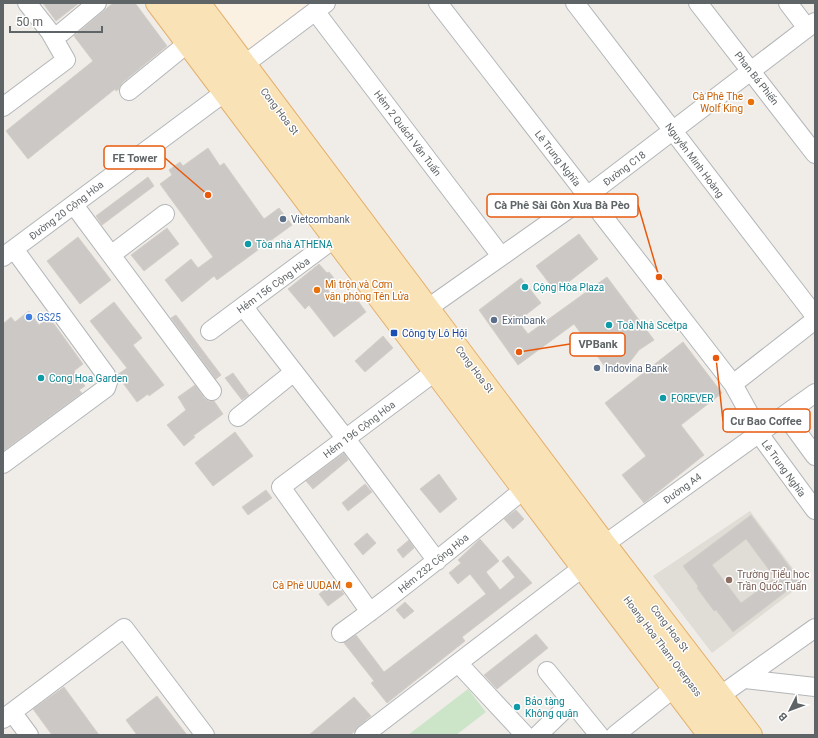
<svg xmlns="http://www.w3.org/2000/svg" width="818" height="738" viewBox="0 0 818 738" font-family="Roboto,sans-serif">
<rect width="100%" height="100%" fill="#f0ede8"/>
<path fill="#fbf1e2" d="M213 3H313L250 51Z"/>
<path fill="#e0ddd7" d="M750 511 804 583 712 653 653 576Z"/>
<path fill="#cce5c8" d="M468 689 486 712 456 735H408Z"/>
<path fill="#ccc8c5" stroke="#d4cec7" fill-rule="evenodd" d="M43 3H79L56 21Z
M113 3H135L167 46 122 83 119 89 116 91 115 89 28 159 6 131 93 61 74 36Z
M208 148 220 166 224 163 264 219 279 208 292 225 217 280 214 276 182 302 165 280 191 259 198 268 213 257 160 184 172 175 169 170 180 162 183 166Z
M148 177 154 186 102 225 96 216Z
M167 228 179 244 144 271 131 255Z
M579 234 598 259 556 292 536 266Z
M78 237 111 280 80 304 47 261Z
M319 264 327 273 329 272 337 282 328 290 341 304 353 294 366 312 334 337 309 305 305 309 288 289Z
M607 277 654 340 639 350 626 367 622 363 609 372 574 324 518 365 479 310 521 278 541 303 518 321 528 334Z
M114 302 142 338 133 345 164 385 149 396 148 394 137 402 117 375 127 368 90 321Z
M29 311 39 325 49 317 83 364 74 371 85 386 79 390 82 393 3 451V324L11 317 15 322Z
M176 315 221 375 216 379 171 318Z
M383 336 393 348 365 372 355 361Z
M683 342 722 393 681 425 704 455 644 503 622 475 646 456 605 403Z
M233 373 249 395 242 400 225 378Z
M195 385 204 398 208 401H214L223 414 193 436 195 437 184 446 167 425 186 410 178 397Z
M235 432 253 456 213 486 195 463Z
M344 453 348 460 313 489 306 481Z
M439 474 457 499 440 513 420 489Z
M365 484 372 492 348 511 342 503Z
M266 490 272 498 248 515 242 507Z
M516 510 524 519 513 529 504 519Z
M751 515 800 581 733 632 716 610 714 611 697 588 698 586 683 566ZM746 539 775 578 741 603 712 565Z
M367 533 376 543 363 555 354 544Z
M480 539 499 561 486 572 500 590 515 577 502 561 508 556 532 583 462 637 465 641 387 703 371 683 374 681 344 643 356 635 384 672 486 594 470 574 458 584 449 573 461 563 458 560Z
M409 540 414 548 403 558 397 550Z
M335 582 344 594 328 606 319 594Z
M405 602 414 611 404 619 396 610Z
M536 634 548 648 497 689 484 675Z
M64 687 99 735H52L33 709Z
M157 696 187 735H137L126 720Z
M354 697 371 716 358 727 354 732 350 735H309Z"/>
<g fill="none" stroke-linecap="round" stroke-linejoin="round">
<defs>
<path id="minor" d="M438 3 733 384 765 442 815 510
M575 3 815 316
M698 3 815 154
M788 3 807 28
M315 11 501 256
M61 33 97 3
M245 64 326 3
M129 91 188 43
M3 107 66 60 50 32 27 3
M74 205 212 391
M111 255 165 214
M3 257 225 92
M245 305 249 314 346 439 437 561
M428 308 587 196 815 22
M210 331 335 238
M733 384 815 320
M785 415 815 456
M238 417 294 372
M3 464 106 388 108 382 106 375 14 249
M605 544 815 393
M370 612 281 487 436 371
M341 633C404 588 464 539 523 490
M458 663 525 735
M547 671 599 735
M745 679 815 687
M721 695 815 628
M12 712 29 735
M3 719 124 628 205 735
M364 735 582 568
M538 735 572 702
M615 735 674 688"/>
<path id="major" d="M157 3C342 247 524 492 709 735
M178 3 730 735
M199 3 605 544 751 735"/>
</defs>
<use href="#minor" stroke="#b3b6b9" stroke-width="20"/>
<use href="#major" stroke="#e4b06d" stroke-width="24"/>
<use href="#minor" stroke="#fff" stroke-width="18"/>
<use href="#major" stroke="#f8e2b6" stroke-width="22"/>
</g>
<g fill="#e8710a" stroke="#fff" stroke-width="1.5">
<circle cx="751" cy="102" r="4"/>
<circle cx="317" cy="290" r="4"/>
<circle cx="349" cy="585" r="4"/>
</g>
<g fill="#5c6f8a" stroke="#fff" stroke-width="1.5">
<circle cx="283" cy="219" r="4"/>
<circle cx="494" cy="320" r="4"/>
<circle cx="597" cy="368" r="4"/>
</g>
<g fill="#0f9aa8" stroke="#fff" stroke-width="1.5">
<circle cx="248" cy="244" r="4"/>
<circle cx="525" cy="287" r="4"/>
<circle cx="609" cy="325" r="4"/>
<circle cx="41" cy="378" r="4"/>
<circle cx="663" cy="398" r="4"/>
<circle cx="517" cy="707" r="4"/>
</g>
<circle fill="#3f7fe0" stroke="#fff" stroke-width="1.5" cx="29" cy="317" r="4"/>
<rect fill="#1a4fb4" stroke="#fff" stroke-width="1.5" x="390" y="329" width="8" height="8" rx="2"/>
<circle fill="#8d6e63" stroke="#fff" stroke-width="1.5" cx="729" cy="580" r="4"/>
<g text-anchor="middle" stroke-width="3" stroke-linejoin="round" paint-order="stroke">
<g font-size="10" fill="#5f6467" stroke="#fff">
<text transform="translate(757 78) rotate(52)" y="4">Phan Bá Phiến</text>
<text transform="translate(280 111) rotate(53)" y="4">Cong Hoa St</text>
<text transform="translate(408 133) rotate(53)" y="4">Hẻm 2 Quách Văn Tuấn</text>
<text transform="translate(558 158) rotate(52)" y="4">Lê Trung Nghĩa</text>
<text transform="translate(695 160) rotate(53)" y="4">Nguyễn Minh Hoàng</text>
<text transform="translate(624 168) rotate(-37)" y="4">Đường C18</text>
<text transform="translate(66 210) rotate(-37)" y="4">Đường 20 Cộng Hòa</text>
<text transform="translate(273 285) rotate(-36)" y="4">Hẻm 156 Cộng Hòa</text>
<text transform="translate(475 369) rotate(53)" y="4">Cong Hoa St</text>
<text transform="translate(359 429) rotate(-37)" y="4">Hẻm 196 Cộng Hòa</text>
<text transform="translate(784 468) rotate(54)" y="4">Lê Trung Nghĩa</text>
<text transform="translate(682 488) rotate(-36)" y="4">Đường A4</text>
<text transform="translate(433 563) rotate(-39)" y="4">Hẻm 232 Cộng Hòa</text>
<text transform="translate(670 628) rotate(53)" y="4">Cong Hoa St</text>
<text transform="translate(663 646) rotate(53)" y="4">Hoang Hoa Tham Overpass</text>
</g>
<g font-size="10" fill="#c56008" stroke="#fff" text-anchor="end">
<text x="743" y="100">Cà Phê The<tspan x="743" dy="12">Wolf King</tspan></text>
<text x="325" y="288" text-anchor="start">Mì trộn và Cơm<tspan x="325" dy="12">văn phòng Tên Lửa</tspan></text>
<text x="341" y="589">Cà Phê UUDAM</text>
</g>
<g font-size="10" fill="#4e5e75" stroke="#fff" text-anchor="start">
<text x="291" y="223">Vietcombank</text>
<text x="502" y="324">Eximbank</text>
<text x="605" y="372">Indovina Bank</text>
</g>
<g font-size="10" fill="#0d838f" stroke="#fff" text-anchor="start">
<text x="256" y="248">Tòa nhà ATHENA</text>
<text x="533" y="291">Cộng Hòa Plaza</text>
<text x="617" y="329">Toà Nhà Scetpa</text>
<text x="49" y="382">Cong Hoa Garden</text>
<text x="671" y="402">FOREVER</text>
<text x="525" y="705">Bảo tàng<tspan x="525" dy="12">Không quân</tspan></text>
</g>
<g font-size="10" fill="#366cbe" stroke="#fff" text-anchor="start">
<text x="37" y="321">GS25</text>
</g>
<g font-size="10" fill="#164399" stroke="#fff" text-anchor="start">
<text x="402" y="337">Công ty Lô Hội</text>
</g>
<g font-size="10" fill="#785e54" stroke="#fff" text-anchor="start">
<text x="737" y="578">Trường Tiểu học<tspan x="737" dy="12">Trần Quốc Tuấn</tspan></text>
</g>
</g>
<path fill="none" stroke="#e8590c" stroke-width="1.5" d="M208 195L165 158M659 277L638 205M519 352L570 344M716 358L723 421"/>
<g fill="#e8590c" stroke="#fff" stroke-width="1.5">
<circle cx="208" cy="195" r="4"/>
<circle cx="659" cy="277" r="4"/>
<circle cx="519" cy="352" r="4"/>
<circle cx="716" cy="358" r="4"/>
</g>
<g fill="#fff" stroke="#e8590c" stroke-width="1.5">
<rect x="104" y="146" width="61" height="23" rx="4"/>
<rect x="487" y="194" width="151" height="23" rx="4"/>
<rect x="570" y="333" width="55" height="23" rx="4"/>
<rect x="723" y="409" width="87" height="23" rx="4"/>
</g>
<g font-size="11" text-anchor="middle" font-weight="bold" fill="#5f6467">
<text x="135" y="162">FE Tower</text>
<text x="562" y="209">Cà Phê Sài Gòn Xưa Bà Pèo</text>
<text x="598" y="348">VPBank</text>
<text x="766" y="425">Cư Bao Coffee</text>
</g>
<rect width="818" height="738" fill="none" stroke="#5f6467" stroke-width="8"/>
<g transform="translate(790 710) rotate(228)" stroke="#ffffff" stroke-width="3" paint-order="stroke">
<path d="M0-3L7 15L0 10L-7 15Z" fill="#5f6467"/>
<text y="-6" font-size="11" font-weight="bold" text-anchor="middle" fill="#5f6467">B</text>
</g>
<path d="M10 26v6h92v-6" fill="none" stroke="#5f6467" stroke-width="2"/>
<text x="16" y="26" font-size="12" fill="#5f6467" stroke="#ffffff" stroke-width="3" paint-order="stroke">50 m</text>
</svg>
